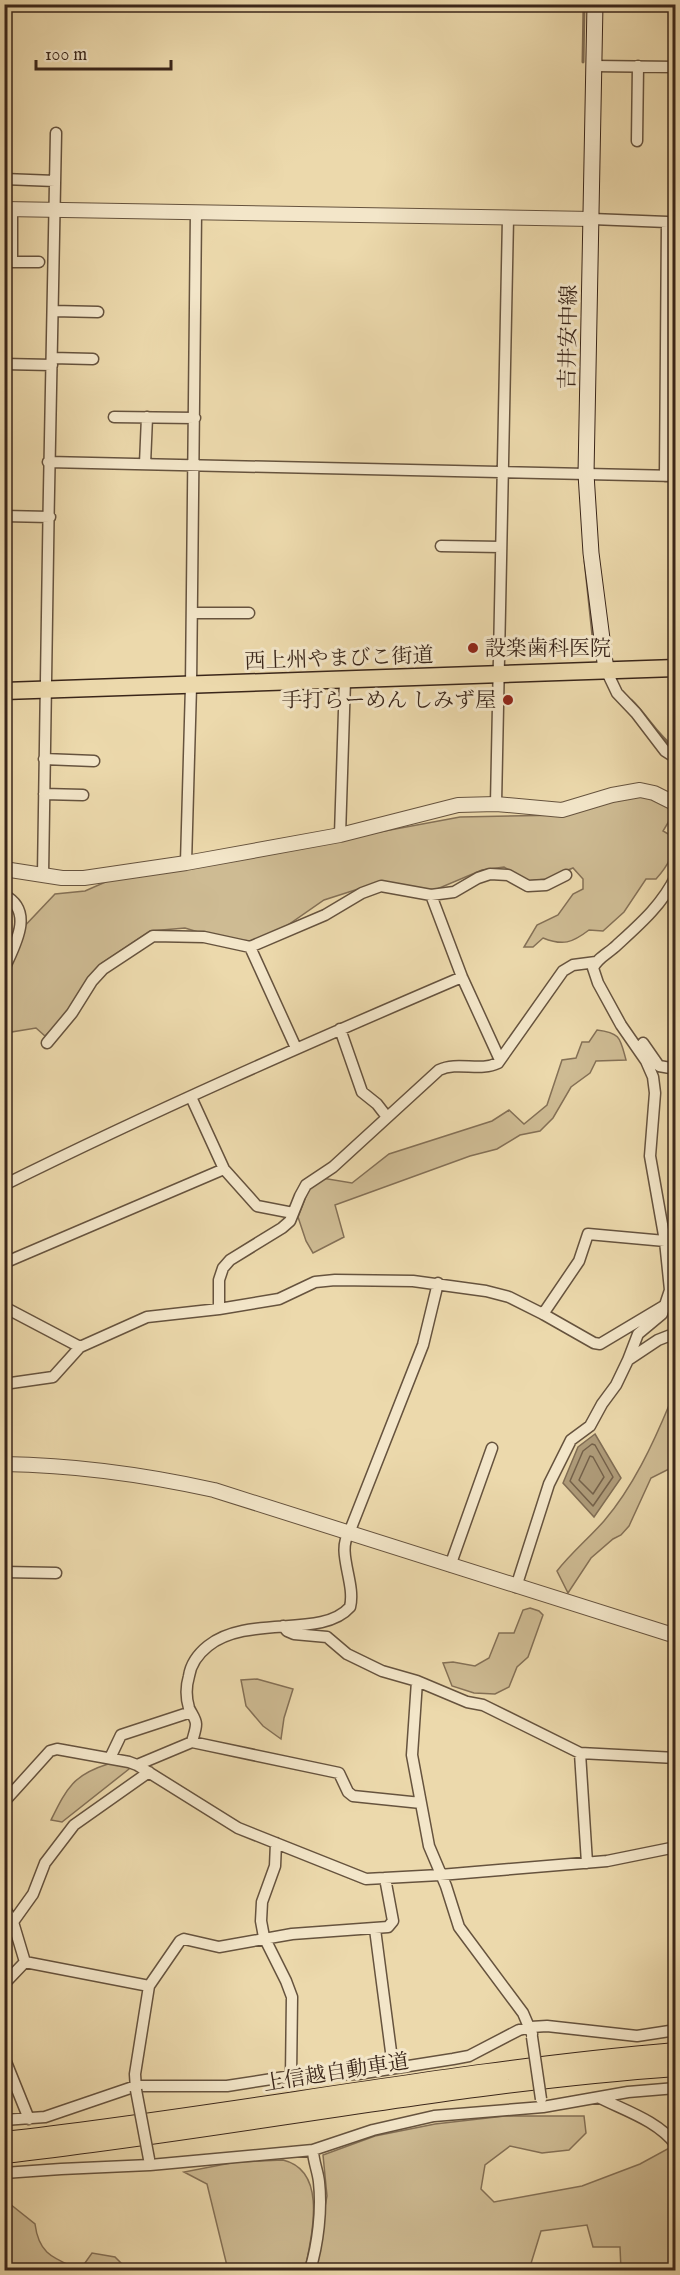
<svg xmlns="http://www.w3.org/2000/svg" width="680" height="2275" viewBox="0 0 680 2275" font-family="'IM FELL English','Noto Serif JP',serif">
<rect width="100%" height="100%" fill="#ecd9ac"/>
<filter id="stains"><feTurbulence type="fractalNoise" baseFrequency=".00333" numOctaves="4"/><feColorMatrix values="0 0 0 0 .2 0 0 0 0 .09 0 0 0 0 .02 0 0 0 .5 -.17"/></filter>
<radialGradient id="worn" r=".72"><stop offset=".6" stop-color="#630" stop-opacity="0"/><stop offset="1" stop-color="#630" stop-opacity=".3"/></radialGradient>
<path fill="#cebb93" stroke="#847056" stroke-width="1.5" d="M640 794 675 809V824L669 821 663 831 675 838C675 854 667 867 656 879H646L624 912 603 931 589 930C572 943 563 946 543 938L533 947H524L537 925 558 915 573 894 583 889V879L573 868 546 879 528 881 504 867 482 870 430 892 409 886 380 882 324 900 272 936 253 941 221 939 185 928 150 931 102 963 88 978 72 1010 45 1036 36 1028 5 1033V960L19 932 55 894 85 891 110 880 201 865 460 817 566 815 615 799Z
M597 1030C621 1033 620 1038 626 1060L596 1061 590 1073 571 1087 553 1118 540 1131 520 1135 497 1149 470 1156 335 1205 344 1237 313 1253 306 1241 298 1217 308 1191 322 1178 352 1183 389 1154 492 1121 509 1110 524 1124 547 1105 562 1060 576 1058 582 1042H589Z
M675 1399V1466L651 1478 629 1526 621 1535 613 1539 591 1558 568 1593 557 1571C571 1553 589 1538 604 1521 633 1487 653 1444 670 1403Z
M530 1608 539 1611 543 1615 528 1657 517 1667 509 1687 495 1694 474 1693 452 1686 443 1663 453 1662 475 1666 489 1658 499 1633H514L523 1610Z
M257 1679 293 1689 284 1718 281 1739 263 1726 246 1706 241 1680Z
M108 1764 128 1765 129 1769 62 1822 51 1820C67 1788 73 1775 108 1764Z
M505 2116H584L586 2133 569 2150 542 2153 510 2146 485 2165 481 2189 494 2202 582 2186 640 2164 671 2147 676 2164 675 2260 655 2270H621L620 2247H593L587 2225 541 2231 529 2270H313L327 2196 323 2155 375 2136 435 2124Z
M283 2160C329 2171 311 2237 305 2270H228L207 2184 184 2172 236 2162Z
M5 2200 35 2224C39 2255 54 2258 80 2270L92 2253 115 2257 124 2266V2270H5Z"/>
<path fill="#af9c7a" stroke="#806d54" stroke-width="1.5" d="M595 1434 621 1478 594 1517 563 1483 578 1447Z"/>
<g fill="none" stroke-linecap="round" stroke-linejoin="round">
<path stroke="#74614a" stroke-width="1.5" d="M592 1444 595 1445 613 1477 593 1506 570 1481 583 1451Z
M590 1456 593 1457 604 1477 593 1494 579 1480Z"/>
<path stroke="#806d54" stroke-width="3" d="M583 62 584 4
M585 561 593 637
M631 700C647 715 657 736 676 749"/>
<defs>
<path id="minor" d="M594 66 676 67
M637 141 638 66
M4 179 55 181
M592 219 667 222 665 476
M5 262H39
M12 262V209
M53 311 98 312
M52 358 93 359
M4 364 52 365
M114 417 195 418
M48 462 676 476
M145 464 147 417
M4 516 50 517
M441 546 501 547
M192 613H249
M606 670 617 693 636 713 665 751 676 758
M44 759 94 761
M44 794 83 795
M496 804 508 218
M340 835 345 680
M186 863 191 686 196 212
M43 875C45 627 52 381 56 133
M4 895C35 911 15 945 4 969
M431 895 462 977 500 1060
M250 947 296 1048
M340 1029 362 1092 377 1104 387 1117
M47 1043 72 1013 92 981 103 969 153 936 204 937 250 947 325 915 362 893 381 886 431 895 454 892 478 878 490 874 508 875 528 886 546 885 566 875
M643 1043 659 1066 676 1069
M191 1097 224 1169 257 1206 293 1213
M4 1185C155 1110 308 1043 462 977
M4 1263 224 1169
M4 1307 80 1347
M219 1309V1280L223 1268 230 1260 282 1228 290 1221 300 1196 306 1185 333 1167 439 1070C458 1061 480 1072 498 1063L563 971 573 965 596 962
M543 1314 579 1261 588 1234 665 1241
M628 1360 638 1334 662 1314 670 1290 665 1241 650 1156 655 1093 653 1077 646 1061 621 1025 598 983 593 968C597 958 609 953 617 945 640 924 662 905 676 876
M4 1384 53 1377 80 1347 147 1317 219 1309 279 1299 315 1282 335 1280 413 1281 486 1291 509 1297 543 1314 594 1343 600 1344 667 1304
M450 1566 492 1448
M4 1572 56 1573
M516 1587 549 1484 571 1440 590 1426 602 1404 616 1385 628 1360 658 1340 676 1333
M283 1626 287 1631 294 1634 327 1637 347 1654 382 1671 417 1681 467 1702 483 1705 580 1753 676 1758
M417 1681 412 1755 429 1846 446 1886 459 1927 523 2013 532 2034
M192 1742 339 1773 348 1792 353 1796 421 1803
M580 1753 587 1863
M110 1758 121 1735 191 1712
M137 1765 192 1742C193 1737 196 1730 196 1724 196 1719 191 1713 189 1708 186 1698 186 1686 189 1676 191 1663 198 1654 208 1646 248 1614 322 1639 350 1607 356 1583 336 1552 349 1533L423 1345 438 1283
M4 1802 50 1751 57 1749 129 1762 137 1765 238 1828 366 1879 440 1875 607 1861 676 1847
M276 1843 275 1866 262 1902 261 1921 264 1937 286 1981 292 1997 291 2076
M4 1907 13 1922 25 1962
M13 1922 33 1894 45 1863 74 1825 149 1772
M375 1929 393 2067
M25 1962 149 1986
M4 1984 25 1962
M4 2057 29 2119
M136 2090 135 2074 149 1986 180 1941 184 1939 219 1947 292 1934 388 1927 393 1921 385 1878
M600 2098C626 2111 658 2121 676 2145
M4 2120 45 2117 136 2086H227L291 2076 358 2074 453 2059 469 2056 519 2030 531 2027 547 2026 637 2036 676 2030
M4 2173 61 2169 150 2165 313 2150 373 2130 434 2116 543 2107 628 2092 676 2088
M310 2270C318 2244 322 2210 319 2182 318 2171 313 2161 313 2150"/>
<path id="tertiary" d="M4 209 592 219
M4 869 62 878H84L186 863 340 835 458 805 496 804 562 810 612 795 640 790 654 793 676 804
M4 1464C74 1465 146 1475 214 1490L676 1636"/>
<path id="secondary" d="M595 4 586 474 591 553 606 670"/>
<path id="trunk" d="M4 691 676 668"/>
<path id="motorway" d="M4 2141C229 2116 450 2071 676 2052
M4 2154C229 2129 450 2083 676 2067"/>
</defs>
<use href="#minor" stroke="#66533e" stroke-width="13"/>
<use href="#tertiary" stroke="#66533e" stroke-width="16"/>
<use href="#secondary" stroke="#3a261a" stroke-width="17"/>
<use href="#trunk" stroke="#3a261a" stroke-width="19"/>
<use href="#motorway" stroke="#3a261a" stroke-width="20"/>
<use href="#minor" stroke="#f3e6c9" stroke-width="10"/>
<use href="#tertiary" stroke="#f3e6c9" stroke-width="14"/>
<use href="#secondary" stroke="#f3e6c9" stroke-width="15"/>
<use href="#trunk" stroke="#ecd9ac" stroke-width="16"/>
<use href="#motorway" stroke="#ecd9ac" stroke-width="18"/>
<defs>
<path id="minor-bridge" d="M532 2037 541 2099
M136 2090 149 2159"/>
</defs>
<use href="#minor-bridge" stroke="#66533e" stroke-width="13" stroke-linecap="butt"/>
<use href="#minor-bridge" stroke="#f3e6c9" stroke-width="10"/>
</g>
<g fill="#8f2418" stroke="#f3e6c9" stroke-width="2">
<circle cx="473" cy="648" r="6"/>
<circle cx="508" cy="700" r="6"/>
</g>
<g text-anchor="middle" stroke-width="6" stroke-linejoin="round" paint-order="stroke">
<g font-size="21" fill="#3a261a" stroke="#f3e6c9">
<text transform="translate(568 337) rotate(-89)" y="7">吉井安中線</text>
<text transform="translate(339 658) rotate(-2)" y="7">西上州やまびこ街道</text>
<text transform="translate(336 2072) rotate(-9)" y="7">上信越自動車道</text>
</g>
<g font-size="21" fill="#3a261a" stroke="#f3e6c9" text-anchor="start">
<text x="485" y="655">設楽歯科医院</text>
<text x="496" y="707" text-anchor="end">手打らーめん しみず屋</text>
</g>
</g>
<rect width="680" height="2275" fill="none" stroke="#ecd9ac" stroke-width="24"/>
<rect x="6" y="6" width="668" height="2263" fill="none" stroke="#3a261a" stroke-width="3"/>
<rect x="12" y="12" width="656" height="2251" fill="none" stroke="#3a261a" stroke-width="1.5"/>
<path d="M36 60v9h135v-9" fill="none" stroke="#3a261a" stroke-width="3"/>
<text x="45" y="60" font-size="18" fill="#3a261a" stroke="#f3e6c9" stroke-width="4.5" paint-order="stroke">100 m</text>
<rect width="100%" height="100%" filter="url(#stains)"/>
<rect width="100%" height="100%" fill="url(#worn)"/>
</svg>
